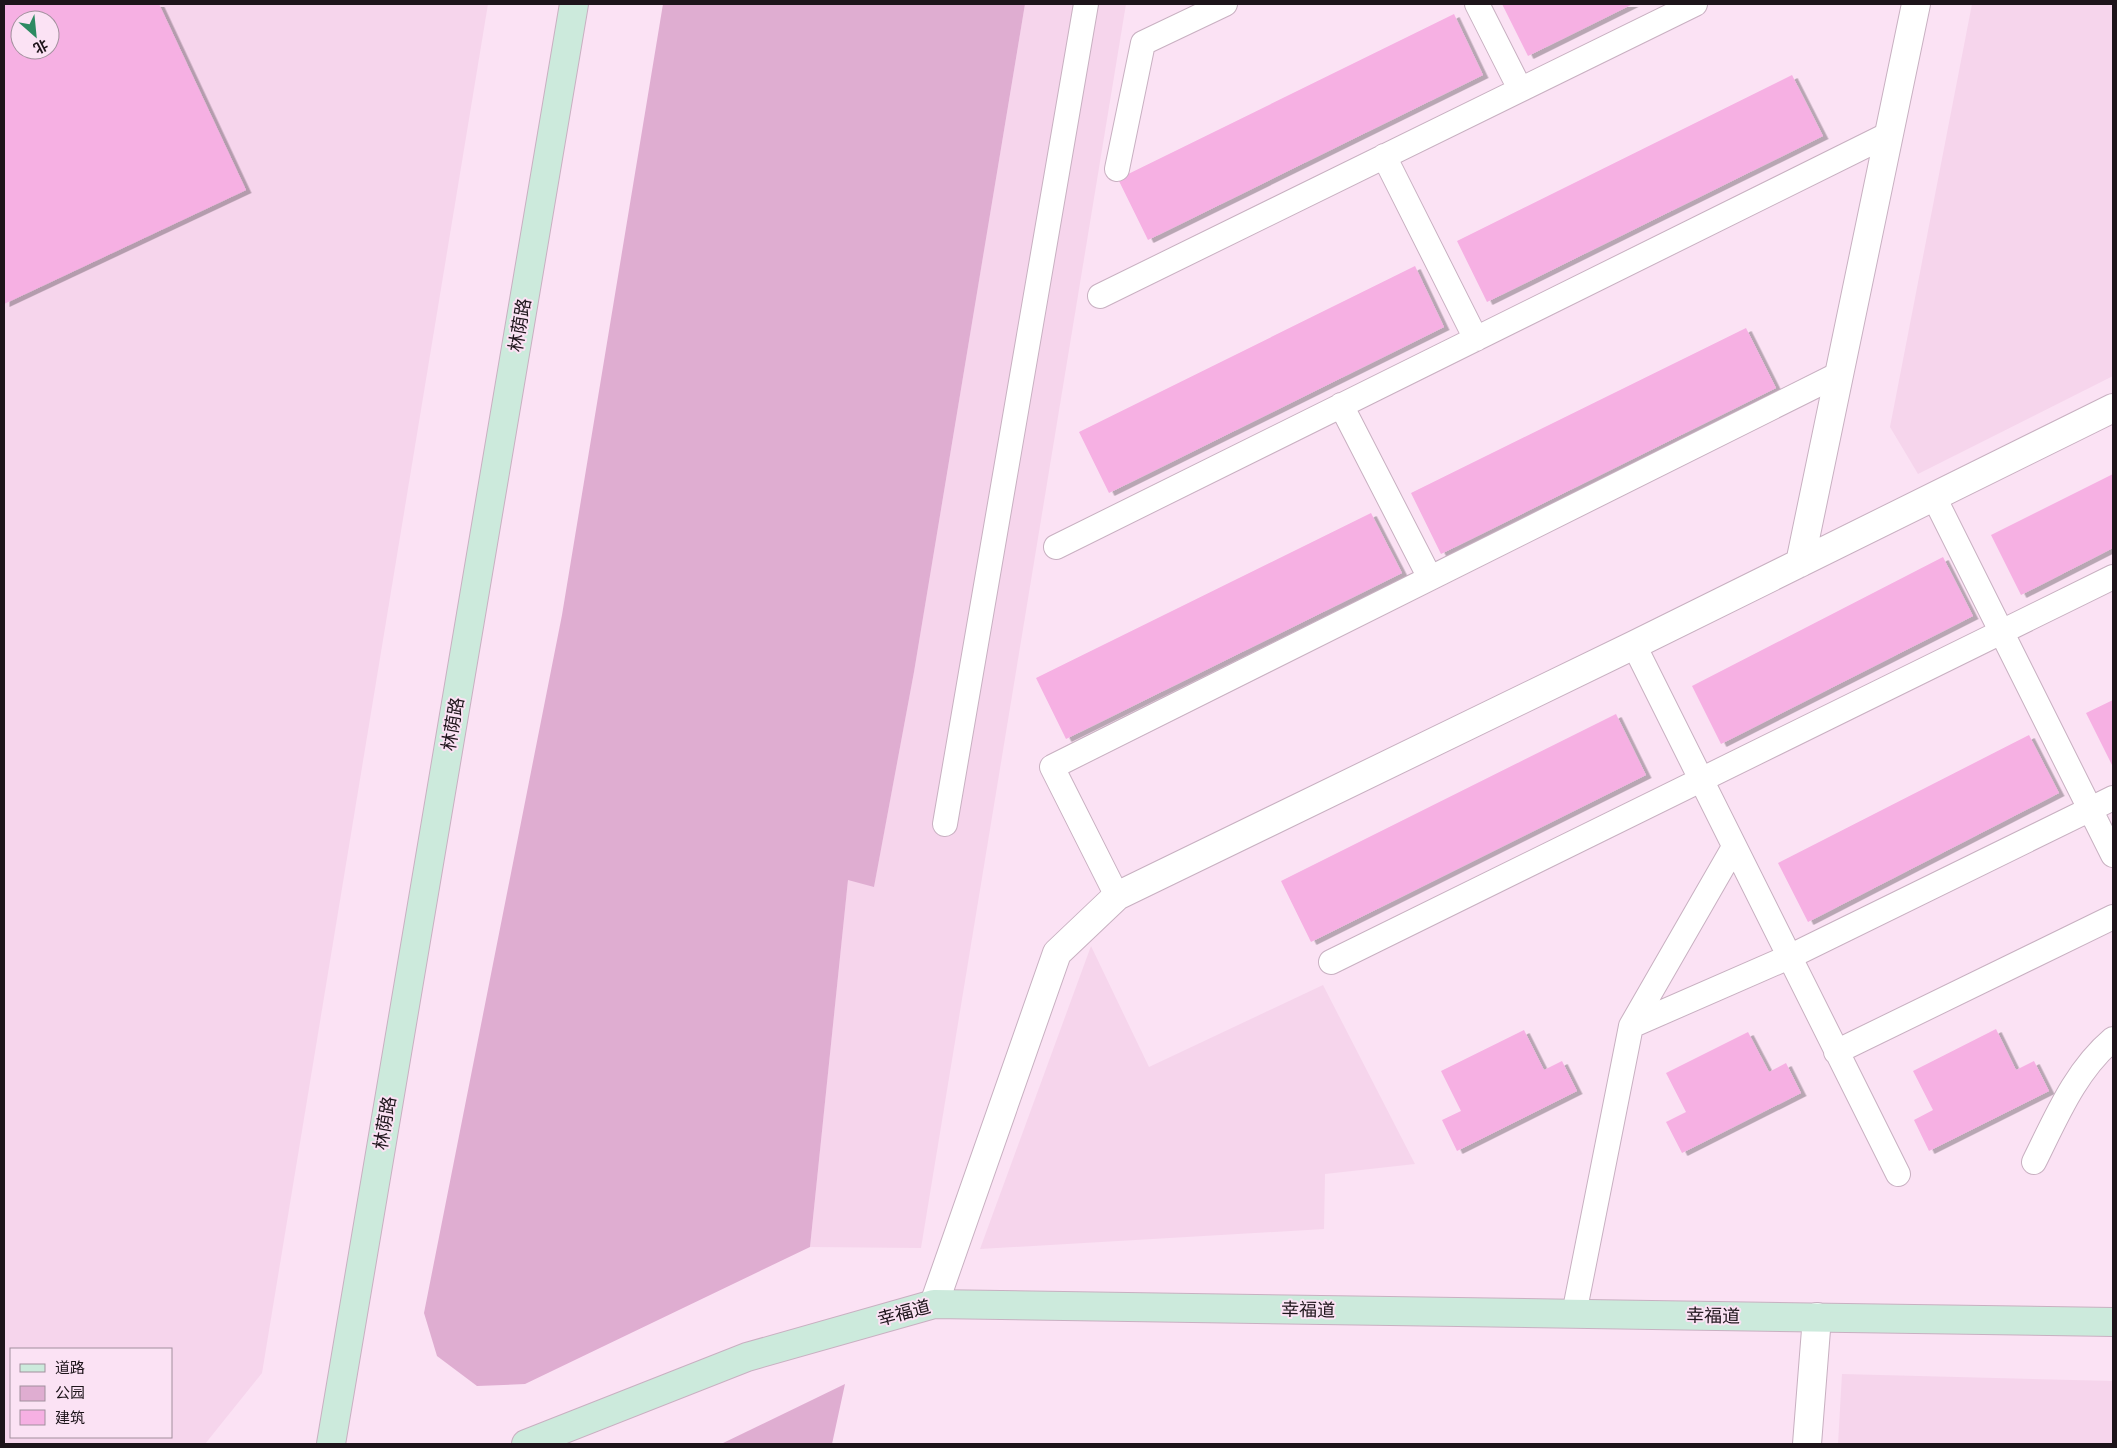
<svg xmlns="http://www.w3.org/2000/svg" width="2117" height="1448" viewBox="0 0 2117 1448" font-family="'Nunito Sans','Noto Sans SC',sans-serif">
<defs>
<filter id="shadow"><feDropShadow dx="5.5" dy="3" stdDeviation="0" flood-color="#0004"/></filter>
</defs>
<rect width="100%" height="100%" fill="#fbe2f4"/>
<path fill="#f6d5ec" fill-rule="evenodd" d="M4 4H488L262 1373 205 1444H4ZM20 20H50V50H20ZM11 1349H171V1437H11Z
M1025 4H1126L921 1248 810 1247 848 879 874 886 914 672Z
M1972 4H2113V376L1918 474 1890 427Z
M1091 946 1149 1067 1323 985 1415 1164 1325 1174 1324 1229 980 1249Z
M1842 1374 2113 1381V1444H1838Z"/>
<path fill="#dfadd1" d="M663 4H1025L914 672 874 887 848 880 810 1247 525 1384 477 1386 437 1356 424 1313 562 615Z
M845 1384 832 1444H721Z"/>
<path fill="#f6b0e3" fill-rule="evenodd" filter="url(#shadow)" d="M4 4H159L246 190 4 304ZM20 20H50V50H20Z
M1502 4H1633L1528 56Z
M1454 14 1483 75 1148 240 1118 179Z
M1792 75 1823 136 1487 302 1457 241Z
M1415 266 1444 327 1109 493 1079 432Z
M1746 328 1776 388 1441 554 1411 493Z
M2113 474V548L2021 595 1991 535Z
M1371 513 1402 573 1066 739 1036 678Z
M1943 557 1973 616 1721 744 1692 686Z
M2113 700V767L2086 713Z
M1616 714 1646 775 1311 942 1281 881Z
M2029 735 2059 793 1808 922 1778 863Z
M1996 1029 2016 1070 2034 1061 2049 1091 1929 1151 1914 1120 1933 1110 1913 1071Z
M1524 1030 1544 1070 1562 1061 1577 1091 1457 1151 1442 1120 1461 1111 1441 1071Z
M1748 1032 1769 1072 1786 1063 1801 1093 1682 1153 1666 1122 1686 1112 1666 1073Z"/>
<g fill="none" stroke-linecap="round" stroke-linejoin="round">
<defs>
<path id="service" d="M1477 4 1520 89
M1384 156 1476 339
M1117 169 1143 43 1225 4
M1100 296 1695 4
M1341 405 1430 578
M1934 497 2113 855
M1056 547 1889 134
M1634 645 1898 1174
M945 824 1086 4
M1117 896 1052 767 1839 374
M1331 962 2113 577
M1631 1026 1789 957 2113 798
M1836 1052 2113 917
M2034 1162C2056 1118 2075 1071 2113 1039
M1574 1314 1631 1026 1734 847"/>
<path id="minor" d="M1800 563 1916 4
M934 1304 1057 953 1117 896 1634 645 2113 408
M1807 1444 1817 1317"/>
<path id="secondary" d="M331 1444 574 4
M526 1444 747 1357 934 1304 2113 1322"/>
</defs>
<use href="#service" stroke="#c8b0c1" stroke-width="26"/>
<use href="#minor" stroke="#c8b0c1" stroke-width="30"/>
<use href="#secondary" stroke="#c8b0c1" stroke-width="30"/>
<use href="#service" stroke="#fff" stroke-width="24"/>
<use href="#minor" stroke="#fff" stroke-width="28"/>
<use href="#secondary" stroke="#cceadc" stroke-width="28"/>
</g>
<g text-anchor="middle" stroke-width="4" stroke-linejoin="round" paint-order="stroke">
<g font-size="18" fill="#1d141a" stroke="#fbe2f4">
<text transform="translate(520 325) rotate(-80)" y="6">林荫路</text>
<text transform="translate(453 724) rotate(-80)" y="6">林荫路</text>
<text transform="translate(385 1123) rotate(-80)" y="6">林荫路</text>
<text transform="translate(1308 1310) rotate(1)" y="6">幸福道</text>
<text transform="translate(904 1313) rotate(-15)" y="6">幸福道</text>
<text transform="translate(1713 1316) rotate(1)" y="6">幸福道</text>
</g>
</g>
<rect width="2117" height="1448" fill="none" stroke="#1d141a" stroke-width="10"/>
<rect x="10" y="1348" width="162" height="90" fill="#fbe2f4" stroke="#a2909d"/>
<rect x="20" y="1364" width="25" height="8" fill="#cceadc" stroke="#a2909d"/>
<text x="55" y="1373" font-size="15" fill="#1d141a">道路</text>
<rect x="20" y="1386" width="25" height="15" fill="#dfadd1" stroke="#a2909d"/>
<text x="55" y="1398" font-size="15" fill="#1d141a">公园</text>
<rect x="20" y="1410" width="25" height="15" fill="#f6b0e3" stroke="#a2909d"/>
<text x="55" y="1423" font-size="15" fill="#1d141a">建筑</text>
<g transform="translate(35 35) rotate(153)"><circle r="24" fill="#fbe2f4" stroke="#a2909d"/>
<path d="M0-4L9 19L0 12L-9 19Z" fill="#2d8a62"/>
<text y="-8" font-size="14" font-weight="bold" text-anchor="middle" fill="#1d141a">北</text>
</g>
</svg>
